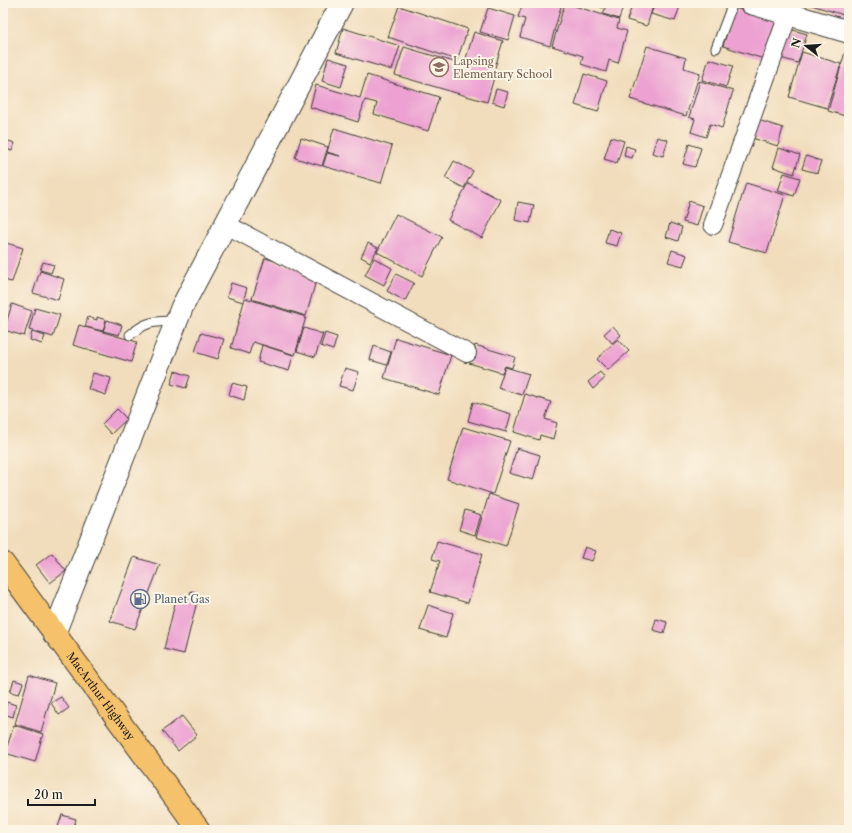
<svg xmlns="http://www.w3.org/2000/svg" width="852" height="833" viewBox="0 0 852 833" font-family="'Libre Caslon Text',serif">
<rect width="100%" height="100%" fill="#fcf5e5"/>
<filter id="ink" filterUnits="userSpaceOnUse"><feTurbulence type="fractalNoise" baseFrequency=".025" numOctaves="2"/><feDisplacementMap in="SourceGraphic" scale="8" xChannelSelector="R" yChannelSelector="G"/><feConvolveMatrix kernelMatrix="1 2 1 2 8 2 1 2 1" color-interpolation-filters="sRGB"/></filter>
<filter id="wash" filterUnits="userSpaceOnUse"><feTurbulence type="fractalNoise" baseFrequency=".012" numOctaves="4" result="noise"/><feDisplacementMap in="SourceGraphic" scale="16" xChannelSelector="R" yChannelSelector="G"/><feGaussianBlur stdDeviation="0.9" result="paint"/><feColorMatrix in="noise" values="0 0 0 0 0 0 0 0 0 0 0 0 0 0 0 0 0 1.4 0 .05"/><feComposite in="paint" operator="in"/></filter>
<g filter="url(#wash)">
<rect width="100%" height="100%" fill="#f1ddbc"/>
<g id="blocks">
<path fill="#eca1d2" d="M523 3 530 5V3H562L550 46 520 37 525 19 518 17Z
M565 3 619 20 617 28 627 31 618 63 609 60 606 72 581 64 583 56 552 46Z
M589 3H605L603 8Z
M607 3H624L619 19 603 14Z
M633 3H642L653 6 647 26 627 20Z
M655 3H681L675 21 651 14Z
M805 3H849V8L847 16Z
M399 6 468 29 457 60 388 37Z
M488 8 515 16 508 40 480 32Z
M735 8 776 21 764 59 723 46Z
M343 28 400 46 392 70 336 53Z
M786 28 807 34 798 63 777 57Z
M474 32 503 41 493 74H495L487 102 395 75 404 47 464 65Z
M647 46 686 58 684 68 700 73 686 116 630 99Z
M802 52 841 64 827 108 789 97Z
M845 52 849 53V117L828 111Z
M328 58 348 64 341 87 322 81Z
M709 59 733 66 726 87 702 80Z
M584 74 607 81 598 112 575 105Z
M367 75 439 97 428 131 374 114 377 103 365 100 358 122 310 107 316 85 360 98Z
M700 81 733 91 722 128 710 124 706 137 691 132 695 119 689 117Z
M496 89 508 92 504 106 492 102Z
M758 120 783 128 778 146 752 138Z
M334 128 392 146 381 183 323 166 327 153 340 156 327 152Z
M611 137 624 141 617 163 604 159Z
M657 137 668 140 663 156 652 153Z
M301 138 328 147 322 166 295 158Z
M5 140 15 143 12 151 3 148Z
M689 144 701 148 695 167 683 164Z
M626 146 635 149 632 158 624 156Z
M779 148 800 155 794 174 773 167Z
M806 156 821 161 817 173 802 169Z
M454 161 473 171 464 188 445 178Z
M784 173 800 178 794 196 778 191Z
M468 183 501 200 482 238 448 220Z
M746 183 785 195 767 253 728 242Z
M689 201 703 206 697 226 683 222Z
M518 202 534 205 530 223 515 220Z
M396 214 442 237 422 276 377 252Z
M670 223 682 227 678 241 666 237Z
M609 229 621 233 617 246 605 243Z
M3 242 23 248 12 282 3 280Z
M368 243 378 248 370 262 361 257Z
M672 250 687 255 683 266 668 262Z
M265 258 318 274 306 316 252 299Z
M374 258 392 268 384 285 365 275Z
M43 262 54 265 51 273 40 270Z
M40 271 64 279 58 300 33 293Z
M396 274 414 283 405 301 387 291Z
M231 283 247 288 243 302 227 297Z
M245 298 306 317 295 355 253 342 249 354 231 348Z
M12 304 32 311 24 336 4 330Z
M35 308 60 315 53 337 29 330Z
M88 317 97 320V317L106 320 103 331 85 327Z
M107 320 122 325 119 335 103 331Z
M79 325 137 342 131 362 73 345Z
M613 326 621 335 612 343 604 334Z
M304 328 323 334 315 357 297 351Z
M32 332 45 336 42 344 30 340Z
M201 333 224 339 218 359 195 352Z
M325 333 337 337 333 350 321 346Z
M396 338 451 355 439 395 384 378Z
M618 339 629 351 608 370 597 359Z
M262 345 293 355 289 371 258 362Z
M475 345 515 357 512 368 505 366 502 373 469 363Z
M374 346 391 352 387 365 370 360Z
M505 367 529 374 522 395 498 388Z
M345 368 359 372 353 390 339 386Z
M175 371 190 376 186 388 171 384Z
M600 372 605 378 593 389 588 382Z
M93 373 111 378 106 395 88 389Z
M232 383 247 387 244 400 229 395Z
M525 394 551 402 545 419 557 423 553 439 540 435 539 440 514 432Z
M473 402 511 414 506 432 468 421Z
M117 409 127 419 111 434 102 424Z
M463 427 510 441 493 494 447 479Z
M517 448 540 455 533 480 509 473Z
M489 494 519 504 506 546 476 537Z
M465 510 481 515 475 535 459 530Z
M437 541 482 554 468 603 430 592 440 561 432 559Z
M585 547 596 551 592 561 581 558Z
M52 553 66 571 50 583 36 565Z
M134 557 160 565 135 629 110 621Z
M191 591 199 593 184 654 164 649 176 599 188 602Z
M428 605 453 613 446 638 420 630Z
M656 619 667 622 664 633 653 630Z
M29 675 55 683 41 732 15 724Z
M14 680 23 683 19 694 10 692Z
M61 697 69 708 59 715 51 703Z
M7 702 16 705 13 717 4 714Z
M182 716 197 735 178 751 162 731Z
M14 725 43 734 35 762 5 753Z
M62 815 76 819 73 830 58 827Z"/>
</g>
</g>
<g filter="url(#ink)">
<use href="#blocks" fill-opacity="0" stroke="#3c3934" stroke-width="1"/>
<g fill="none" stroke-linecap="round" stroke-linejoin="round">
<defs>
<path id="service" d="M716 48 733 3
M130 335C148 320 154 322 176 321"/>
<path id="minor" d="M225 224 467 353
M713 225 788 15"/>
<path id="tertiary" d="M751 3 849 32
M54 634 182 307 342 3"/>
<g id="trunk">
<path id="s1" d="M3 563 199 830"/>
</g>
</defs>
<use href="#service" stroke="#3c3934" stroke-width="11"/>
<use href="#minor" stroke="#3c3934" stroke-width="20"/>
<use href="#tertiary" stroke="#3c3934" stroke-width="24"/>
<use href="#trunk" stroke="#3c3934" stroke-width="24"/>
<use href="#service" stroke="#fff" stroke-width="9"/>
<use href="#minor" stroke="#fff" stroke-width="18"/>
<use href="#tertiary" stroke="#fff" stroke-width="22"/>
<use href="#trunk" stroke="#f5c16b" stroke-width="22"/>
</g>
</g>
<defs>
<symbol id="school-ring" viewBox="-11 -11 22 22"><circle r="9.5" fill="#fcf5e5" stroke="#8d6e63" stroke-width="1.5"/><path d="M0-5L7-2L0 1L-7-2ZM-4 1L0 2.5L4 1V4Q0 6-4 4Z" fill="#8d6e63"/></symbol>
<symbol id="fuel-ring" viewBox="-11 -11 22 22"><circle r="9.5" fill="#fcf5e5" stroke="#5c6f8a" stroke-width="1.5"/><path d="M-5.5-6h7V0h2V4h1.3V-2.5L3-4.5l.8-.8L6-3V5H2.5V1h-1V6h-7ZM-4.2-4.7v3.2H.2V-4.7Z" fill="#5c6f8a"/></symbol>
</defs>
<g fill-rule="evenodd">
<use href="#school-ring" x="428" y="56" width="22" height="22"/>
<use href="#fuel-ring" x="129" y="588" width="22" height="22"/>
</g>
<g text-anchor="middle" stroke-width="4" stroke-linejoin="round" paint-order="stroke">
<g font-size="11" fill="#785e54" stroke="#fcf5e5" text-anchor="start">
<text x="453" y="65">Lapsing<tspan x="453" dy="13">Elementary School</tspan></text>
</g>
<g font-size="11" fill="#4e5e75" stroke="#fcf5e5" text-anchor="start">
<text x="154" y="603">Planet Gas</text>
</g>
<g font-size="11" fill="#1c1c1c" stroke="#fcf5e5">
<text dy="4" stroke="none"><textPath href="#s1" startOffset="165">MacArthur Highway</textPath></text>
</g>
</g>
<rect width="852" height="833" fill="none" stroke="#fcf5e5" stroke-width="16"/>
<g transform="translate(806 46) rotate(287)" stroke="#fcf5e5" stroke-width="3" paint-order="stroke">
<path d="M0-3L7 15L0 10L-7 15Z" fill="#1c1c1c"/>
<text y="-6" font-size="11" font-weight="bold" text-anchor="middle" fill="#1c1c1c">N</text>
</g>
<path d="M28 799v6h67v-6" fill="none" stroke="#1c1c1c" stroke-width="2"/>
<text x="34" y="799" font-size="12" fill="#1c1c1c" stroke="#fcf5e5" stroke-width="3" paint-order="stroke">20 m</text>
</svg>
